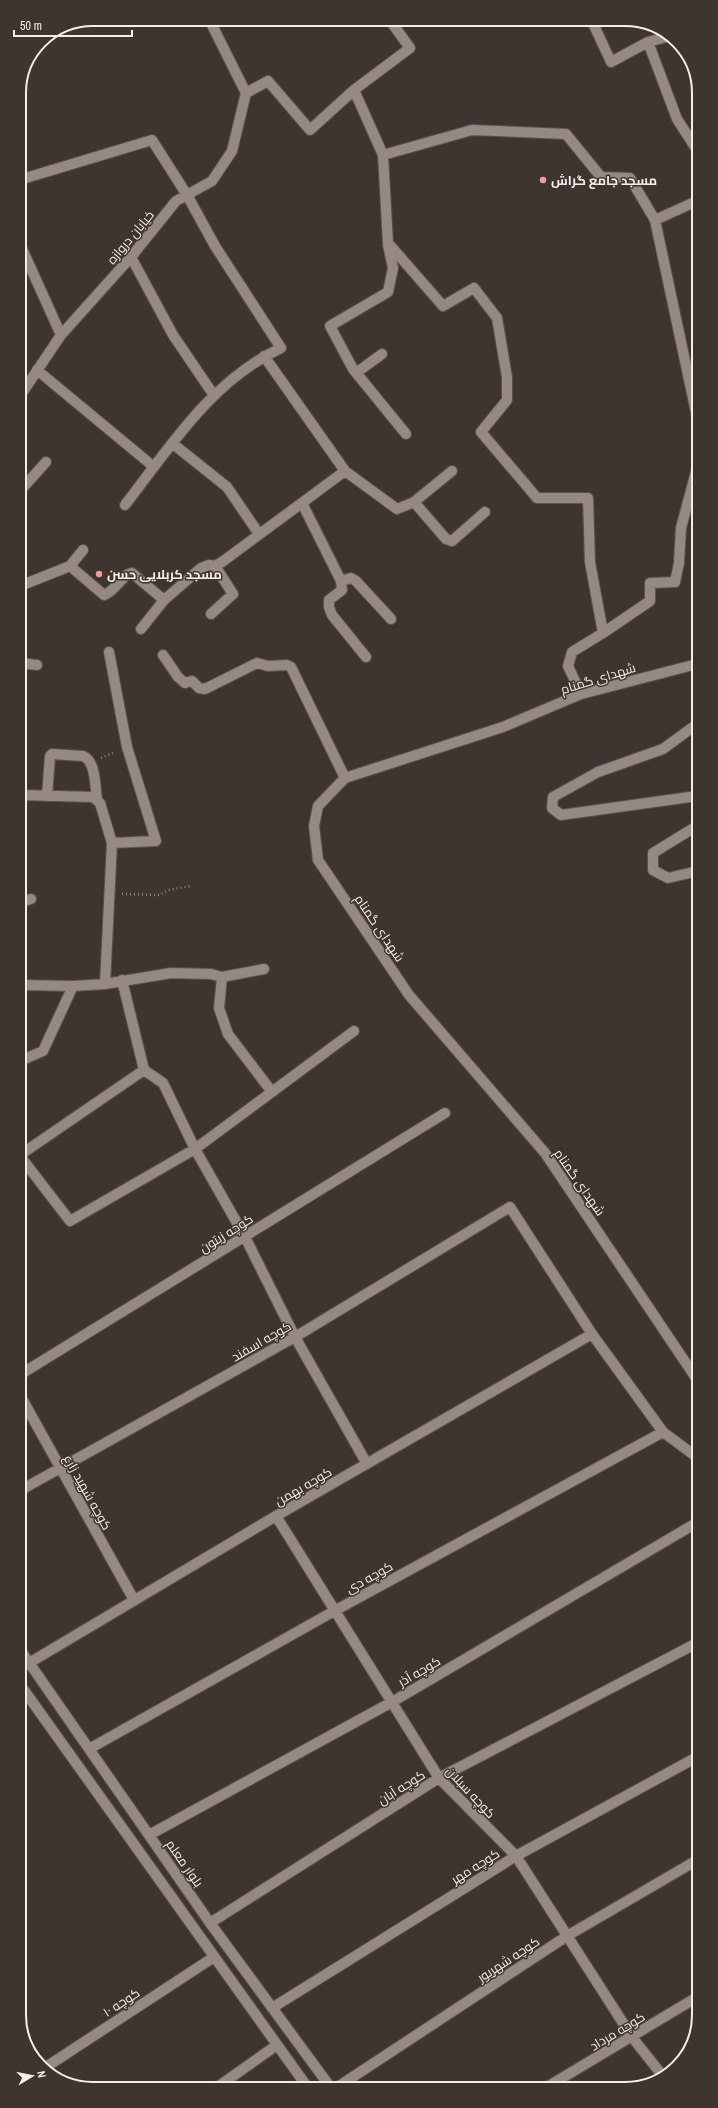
<svg xmlns="http://www.w3.org/2000/svg" width="718" height="2108" viewBox="0 0 718 2108" font-family="'Archivo Narrow',Cairo,sans-serif">
<rect width="100%" height="100%" fill="#3f3530"/>
<g fill="none" stroke-linecap="round" stroke-linejoin="round">
<defs>
<path id="minor" d="M209 19 246 93
M591 19 611 62 648 42
M457 20V19
M670 36 648 42 677 119 697 150
M354 90 410 48 389 19
M246 93 268 81 310 130 354 90 383 155 472 130 566 134 601 177 630 178 655 220 697 417
M383 155 388 243 443 306 474 288 497 318 507 377V400L481 432 537 498H588L590 562 603 633 572 652 568 666 581 694
M19 180 152 140 187 195 215 246 281 348C212 380 170 447 125 505
M655 220 697 201
M19 242 61 335
M388 245 393 268 388 292 330 326 353 369 406 434
M131 257 173 335 213 394
M264 356 345 471 397 509 414 502 446 539 452 541 485 512
M37 370 154 467
M356 373 382 354
M20 396 61 335 131 257 176 201 212 181 232 151 246 93
M172 443 227 487 259 534
M20 491 46 462
M414 502 452 471
M302 503 341 581 342 590 329 600V607L332 615 366 657
M70 566 104 595C116 591 121 575 132 573L164 600
M341 581 351 578 356 581 391 619
M20 586 70 566 83 550
M211 614 233 594 215 566
M141 629 164 600 201 568 209 565 215 566 222 562 345 471
M603 633 650 601V583L675 582 679 563 681 528 697 468
M109 652 127 747 156 841 112 843
M163 655 178 677 185 683 192 681 199 688 205 689 257 663 268 666 287 665 291 667 345 778
M20 663 37 665
M697 664 581 694 503 727 345 778 318 806 314 826 318 860 409 995 545 1153 698 1381
M697 724 663 749 598 772 553 797 552 808 561 815 697 796
M20 795 93 797 100 803 112 843 105 984
M47 796 50 756 52 754 83 756C96 761 95 787 97 799
M697 826 653 853V870L668 878 698 871
M20 902 31 899
M222 977 219 1008 228 1034 272 1092
M122 980 144 1070 163 1083 195 1149 245 1237 295 1337 367 1464
M20 985 73 986 105 984 171 973 211 974 222 977 264 969
M20 1061 43 1051 73 986
M20 1155 144 1070
M20 1156 70 1221 195 1149 354 1031
M21 1374 445 1113
M21 1397 134 1600
M21 1490 295 1337 510 1207 592 1334 663 1432 698 1458
M276 1516 439 1778 516 1856 632 2037 662 2075
M21 1651 210 1923 331 2088
M29 1663 276 1516 592 1334
M21 1686 308 2088
M89 1749 336 1610 663 1432
M149 1835 392 1702 698 1522
M210 1923 439 1778 699 1642
M272 2008 516 1856 699 1756
M43 2069 214 1957
M547 2087 699 1996
M216 2088 277 2045
M336 2088 567 1936 699 1859"/>
</defs>
<use href="#minor" stroke="#5c534f" stroke-width="12"/>
<path stroke="#8b827e" stroke-width="2.5" stroke-dasharray="1 3" stroke-linecap="butt" d="M101 758 115 752
M122 894 159 895 168 890 191 886"/>
<use href="#minor" stroke="#958982" stroke-width="10"/>
</g>
<g fill="#f59b99" stroke="#3f3530" stroke-width="1.5">
<circle cx="543" cy="180" r="4"/>
<circle cx="99" cy="574" r="4"/>
</g>
<g text-anchor="middle" stroke-width="3" stroke-linejoin="round" paint-order="stroke">
<g font-size="13" font-weight="bold" fill="#f5eeeb" stroke="#3f3530" text-anchor="start">
<text x="551" y="185">مسجد جامع گراش</text>
<text x="107" y="579">مسجد کربلایی حسن</text>
</g>
<g font-size="13" fill="#f5eeeb" stroke="#3f3530">
<text transform="translate(130 237) rotate(-50)" y="5">خیابان دروازه</text>
<text transform="translate(598 678) rotate(-17)" y="5">شهدای گمنام</text>
<text transform="translate(380 928) rotate(56)" y="5">شهدای گمنام</text>
<text transform="translate(580 1182) rotate(55)" y="5">شهدای گمنام</text>
<text transform="translate(226 1233) rotate(-32)" y="5">کوچه زیتون</text>
<text transform="translate(261 1341) rotate(-30)" y="5">کوچه اسفند</text>
<text transform="translate(303 1486) rotate(-30)" y="5">کوچه بهمن</text>
<text transform="translate(88 1492) rotate(61)" y="5">کوچه شهید زارع</text>
<text transform="translate(369 1577) rotate(-29)" y="5">کوچه دی</text>
<text transform="translate(419 1671) rotate(-30)" y="5">کوچه آذر</text>
<text transform="translate(401 1787) rotate(-32)" y="5">کوچه آبان</text>
<text transform="translate(471 1792) rotate(47)" y="5">کوچه سبلان</text>
<text transform="translate(185 1863) rotate(55)" y="5">بلوار معلم</text>
<text transform="translate(475 1866) rotate(-32)" y="5">کوچه مهر</text>
<text transform="translate(508 1959) rotate(-33)" y="5">کوچه شهریور</text>
<text transform="translate(121 2002) rotate(-33)" y="5">کوچه ۱۰</text>
<text transform="translate(617 2031) rotate(-31)" y="5">کوچه مرداد</text>
</g>
</g>
<path d="M0 0H718V2108H0ZM93 26H625A67 67 0 0 1 692 93V2015A67 67 0 0 1 625 2082H93A67 67 0 0 1 26 2015V93A67 67 0 0 1 93 26Z" fill="#3f3530" fill-rule="evenodd"/>
<path fill="none" stroke="#f5eeeb" stroke-width="2" d="M93 26H625A67 67 0 0 1 692 93V2015A67 67 0 0 1 625 2082H93A67 67 0 0 1 26 2015V93A67 67 0 0 1 93 26Z"/>
<g transform="translate(32 2076) rotate(80)" stroke="#3f3530" stroke-width="3" paint-order="stroke">
<path d="M0-3L7 15L0 10L-7 15Z" fill="#f5eeeb"/>
<text y="-6" font-size="11" font-weight="bold" text-anchor="middle" fill="#f5eeeb">N</text>
</g>
<path d="M14 30v6h118v-6" fill="none" stroke="#f5eeeb" stroke-width="2"/>
<text x="20" y="30" font-size="12" fill="#f5eeeb" stroke="#3f3530" stroke-width="3" paint-order="stroke">50 m</text>
</svg>
